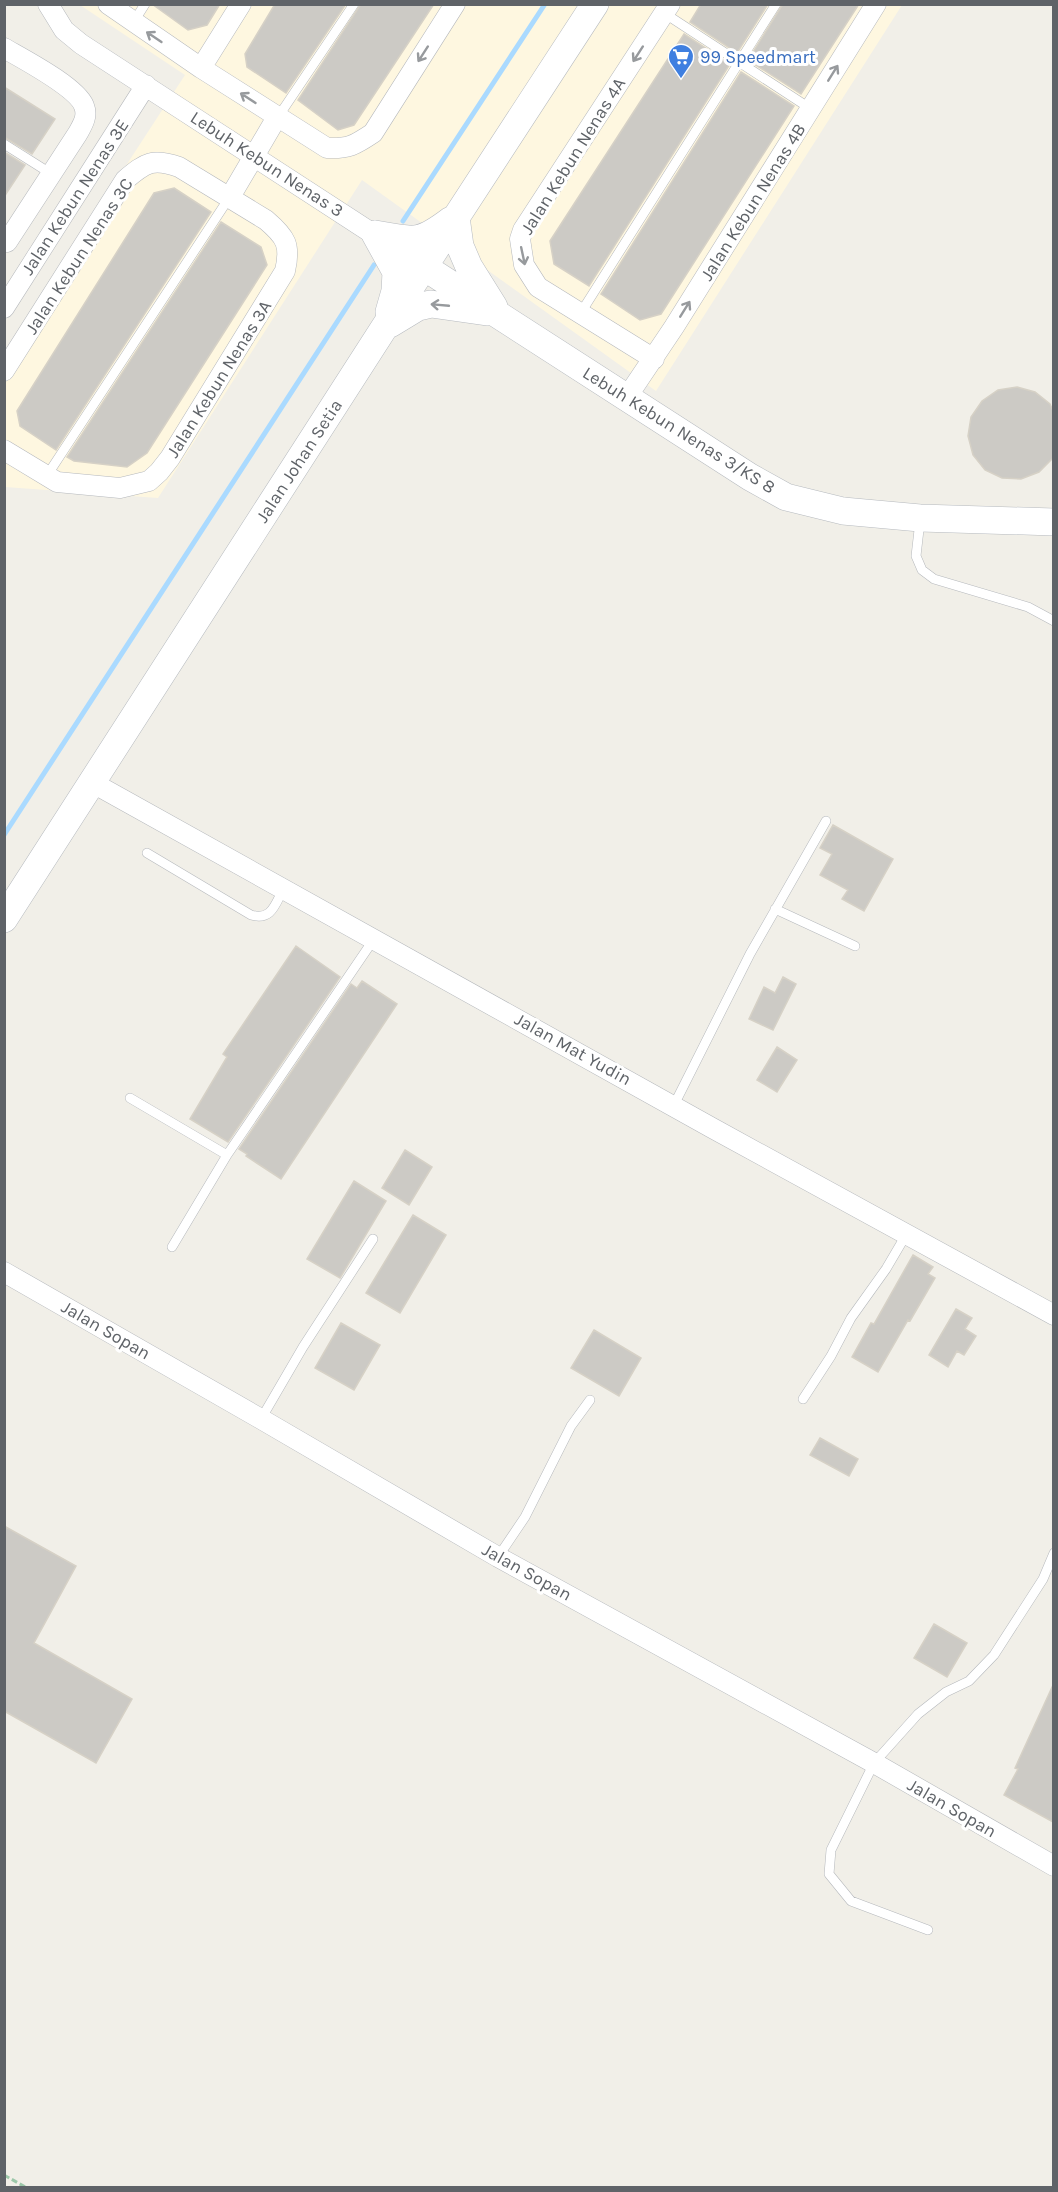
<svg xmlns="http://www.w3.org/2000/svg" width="1058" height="2192" viewBox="0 0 1058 2192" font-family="Karla,sans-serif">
<rect width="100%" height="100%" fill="#f1efe8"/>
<path fill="#fef7e0" d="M80 5H902L656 391 362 180 158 498 5 487 4 353 185 75Z"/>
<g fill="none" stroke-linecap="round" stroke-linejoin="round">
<path stroke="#aadaff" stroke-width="5" d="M403 221 545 4
M4 835 374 265"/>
</g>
<path fill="#cccac5" stroke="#d6d1c6" stroke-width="1.5" d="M152 4H220L207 25 188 30Z
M275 4H346L286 93 247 67 245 54Z
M361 4H434L354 125 338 130 298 100Z
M701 4H768L737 53 690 22Z
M783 4H859L801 94 748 60Z
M684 34 730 64 589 286 554 264 550 241Z
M741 72 794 106 661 314 640 320 601 294Z
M4 87 55 119 32 154 4 137Z
M4 152 25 165 4 197Z
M174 188 211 212 56 450 20 426 17 411 154 193Z
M221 222 261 247 267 265 147 453 127 467 74 461 67 457Z
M1017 387 1035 392 1050 404 1053 411V458L1039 472 1021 479 1002 478 985 470 973 455 968 436 971 417 982 401 998 390Z
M833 825 893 859 864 911 842 899 848 890 820 875 832 854 820 848Z
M296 946 340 977 228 1142 190 1119 227 1057 223 1054Z
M783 977 796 984 773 1030 749 1019 764 987 775 993Z
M362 981 397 1004 281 1179 246 1156 247 1154 239 1149 351 984 357 988Z
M777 1047 797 1060 777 1092 757 1080Z
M405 1150 432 1167 409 1205 382 1188Z
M354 1181 386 1201 340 1278 307 1259Z
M413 1215 446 1235 400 1313 366 1293Z
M913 1255 933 1267 928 1274 935 1278 910 1321 908 1320 878 1372 852 1357 871 1323 874 1324Z
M956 1309 972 1318 965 1329 976 1336 964 1355 957 1351 948 1367 929 1355Z
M341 1323 380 1345 354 1390 315 1368Z
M594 1330 641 1358 619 1396 571 1368Z
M820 1438 858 1459 849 1476 810 1455Z
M4 1526 76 1566 34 1643 132 1699 96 1763 4 1711Z
M934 1624 967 1643 947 1677 914 1658Z
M1053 1685V1822L1004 1795 1018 1769 1015 1768Z"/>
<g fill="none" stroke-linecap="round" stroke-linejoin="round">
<defs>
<path id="lane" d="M664 13 811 109
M133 23 145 4
M278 117 354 4
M4 144 50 173
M580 314 776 4
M46 477 229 198
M920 521 916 556 922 570 934 579 1028 607 1054 621
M147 853 251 915C272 921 275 904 284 888
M775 909 855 946
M130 1098 227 1155
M674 1105 750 954 826 821
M172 1247 227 1155 374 939
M803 1399 831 1356 851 1318 886 1269 906 1235
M261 1419 303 1347 373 1239
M498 1557 525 1517 571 1426 590 1400
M928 1930 851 1901 829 1874 831 1850 874 1763 918 1714 946 1692 969 1681 994 1655 1043 1579 1054 1553"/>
<path id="street" d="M48 4 64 30 81 44 424 267
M108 4 201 68 327 148C349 149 355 145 373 133L455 4
M4 48C23 59 77 87 84 106 88 116 83 124 78 133L7 242
M201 68 241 4
M230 197 277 117
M4 308 146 85
M654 359 538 287 524 265 520 239 523 230 670 4
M4 371 125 180C146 162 153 158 179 167L266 220C286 237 291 245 285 271L170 458 159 472 149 481 120 488 57 482 4 450
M627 397 674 327 876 4
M93 783 714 1129 1054 1315
M4 1272 261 1419 498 1557 874 1763 1054 1866"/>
<path id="secondary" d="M456 217 460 246 469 267 494 307
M375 234 396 272 395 291 389 312
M375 234C414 241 418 245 451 220
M424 267 750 477 786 497 843 511 920 518 1054 522
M390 324 418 307 431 304 487 312
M4 919 384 328 595 4"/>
</defs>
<use href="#lane" stroke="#b5b8bc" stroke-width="10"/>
<use href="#street" stroke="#b5b8bc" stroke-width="21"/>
<use href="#secondary" stroke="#b6babf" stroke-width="28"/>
<path stroke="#9cc7a9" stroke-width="3" stroke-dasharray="6 3" stroke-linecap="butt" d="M4 2175 27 2188"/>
<use href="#lane" stroke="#fff" stroke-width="9"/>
<use href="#street" stroke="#fff" stroke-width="20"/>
<use href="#secondary" stroke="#fff" stroke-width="27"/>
</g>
<defs><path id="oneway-shaft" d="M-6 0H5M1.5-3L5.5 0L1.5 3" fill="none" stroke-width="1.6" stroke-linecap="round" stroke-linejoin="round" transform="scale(1.5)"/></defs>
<g stroke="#979a9d">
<use href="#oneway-shaft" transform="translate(154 37) rotate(-146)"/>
<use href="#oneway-shaft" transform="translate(423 54) rotate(123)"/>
<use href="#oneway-shaft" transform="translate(638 54) rotate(123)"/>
<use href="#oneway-shaft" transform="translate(833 73) rotate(-58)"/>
<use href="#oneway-shaft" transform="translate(248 98) rotate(-147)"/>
<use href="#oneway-shaft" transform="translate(523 256) rotate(78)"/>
<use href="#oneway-shaft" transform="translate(440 305) rotate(-175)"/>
<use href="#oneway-shaft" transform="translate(685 309) rotate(-58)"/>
</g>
<defs>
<symbol id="supermarket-pin" viewBox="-11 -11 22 30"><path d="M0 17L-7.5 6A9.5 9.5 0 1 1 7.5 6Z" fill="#3f7fe0" stroke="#fff"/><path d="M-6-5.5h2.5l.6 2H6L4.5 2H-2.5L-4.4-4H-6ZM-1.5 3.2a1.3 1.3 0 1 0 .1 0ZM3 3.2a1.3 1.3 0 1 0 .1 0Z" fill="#fff"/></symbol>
</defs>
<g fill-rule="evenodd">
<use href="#supermarket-pin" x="666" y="42" width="30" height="40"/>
</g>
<g text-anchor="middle" stroke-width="6" stroke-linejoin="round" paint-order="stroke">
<g font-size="18" fill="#366cbe" stroke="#fff" text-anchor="start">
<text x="700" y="63">99 Speedmart</text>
</g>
<g font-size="18" fill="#5f6368" stroke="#fff">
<text transform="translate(573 156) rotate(-58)" y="6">Jalan Kebun Nenas 4A</text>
<text transform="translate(267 164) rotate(33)" y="6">Lebuh Kebun Nenas 3</text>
<text transform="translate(75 197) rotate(-57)" y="6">Jalan Kebun Nenas 3E</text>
<text transform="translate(753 202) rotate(-58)" y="6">Jalan Kebun Nenas 4B</text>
<text transform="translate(79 256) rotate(-57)" y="6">Jalan Kebun Nenas 3C</text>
<text transform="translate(219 379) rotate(-58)" y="6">Jalan Kebun Nenas 3A</text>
<text transform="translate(679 430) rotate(32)" y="6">Lebuh Kebun Nenas 3/KS 8</text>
<text transform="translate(299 461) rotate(-57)" y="6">Jalan Johan Setia</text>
<text transform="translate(573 1049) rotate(29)" y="6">Jalan Mat Yudin</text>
<text transform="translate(106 1330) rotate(30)" y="6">Jalan Sopan</text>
<text transform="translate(527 1572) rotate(29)" y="6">Jalan Sopan</text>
<text transform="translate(952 1808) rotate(30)" y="6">Jalan Sopan</text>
</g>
</g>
<rect width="1058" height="2192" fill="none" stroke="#5f6368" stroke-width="12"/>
</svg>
